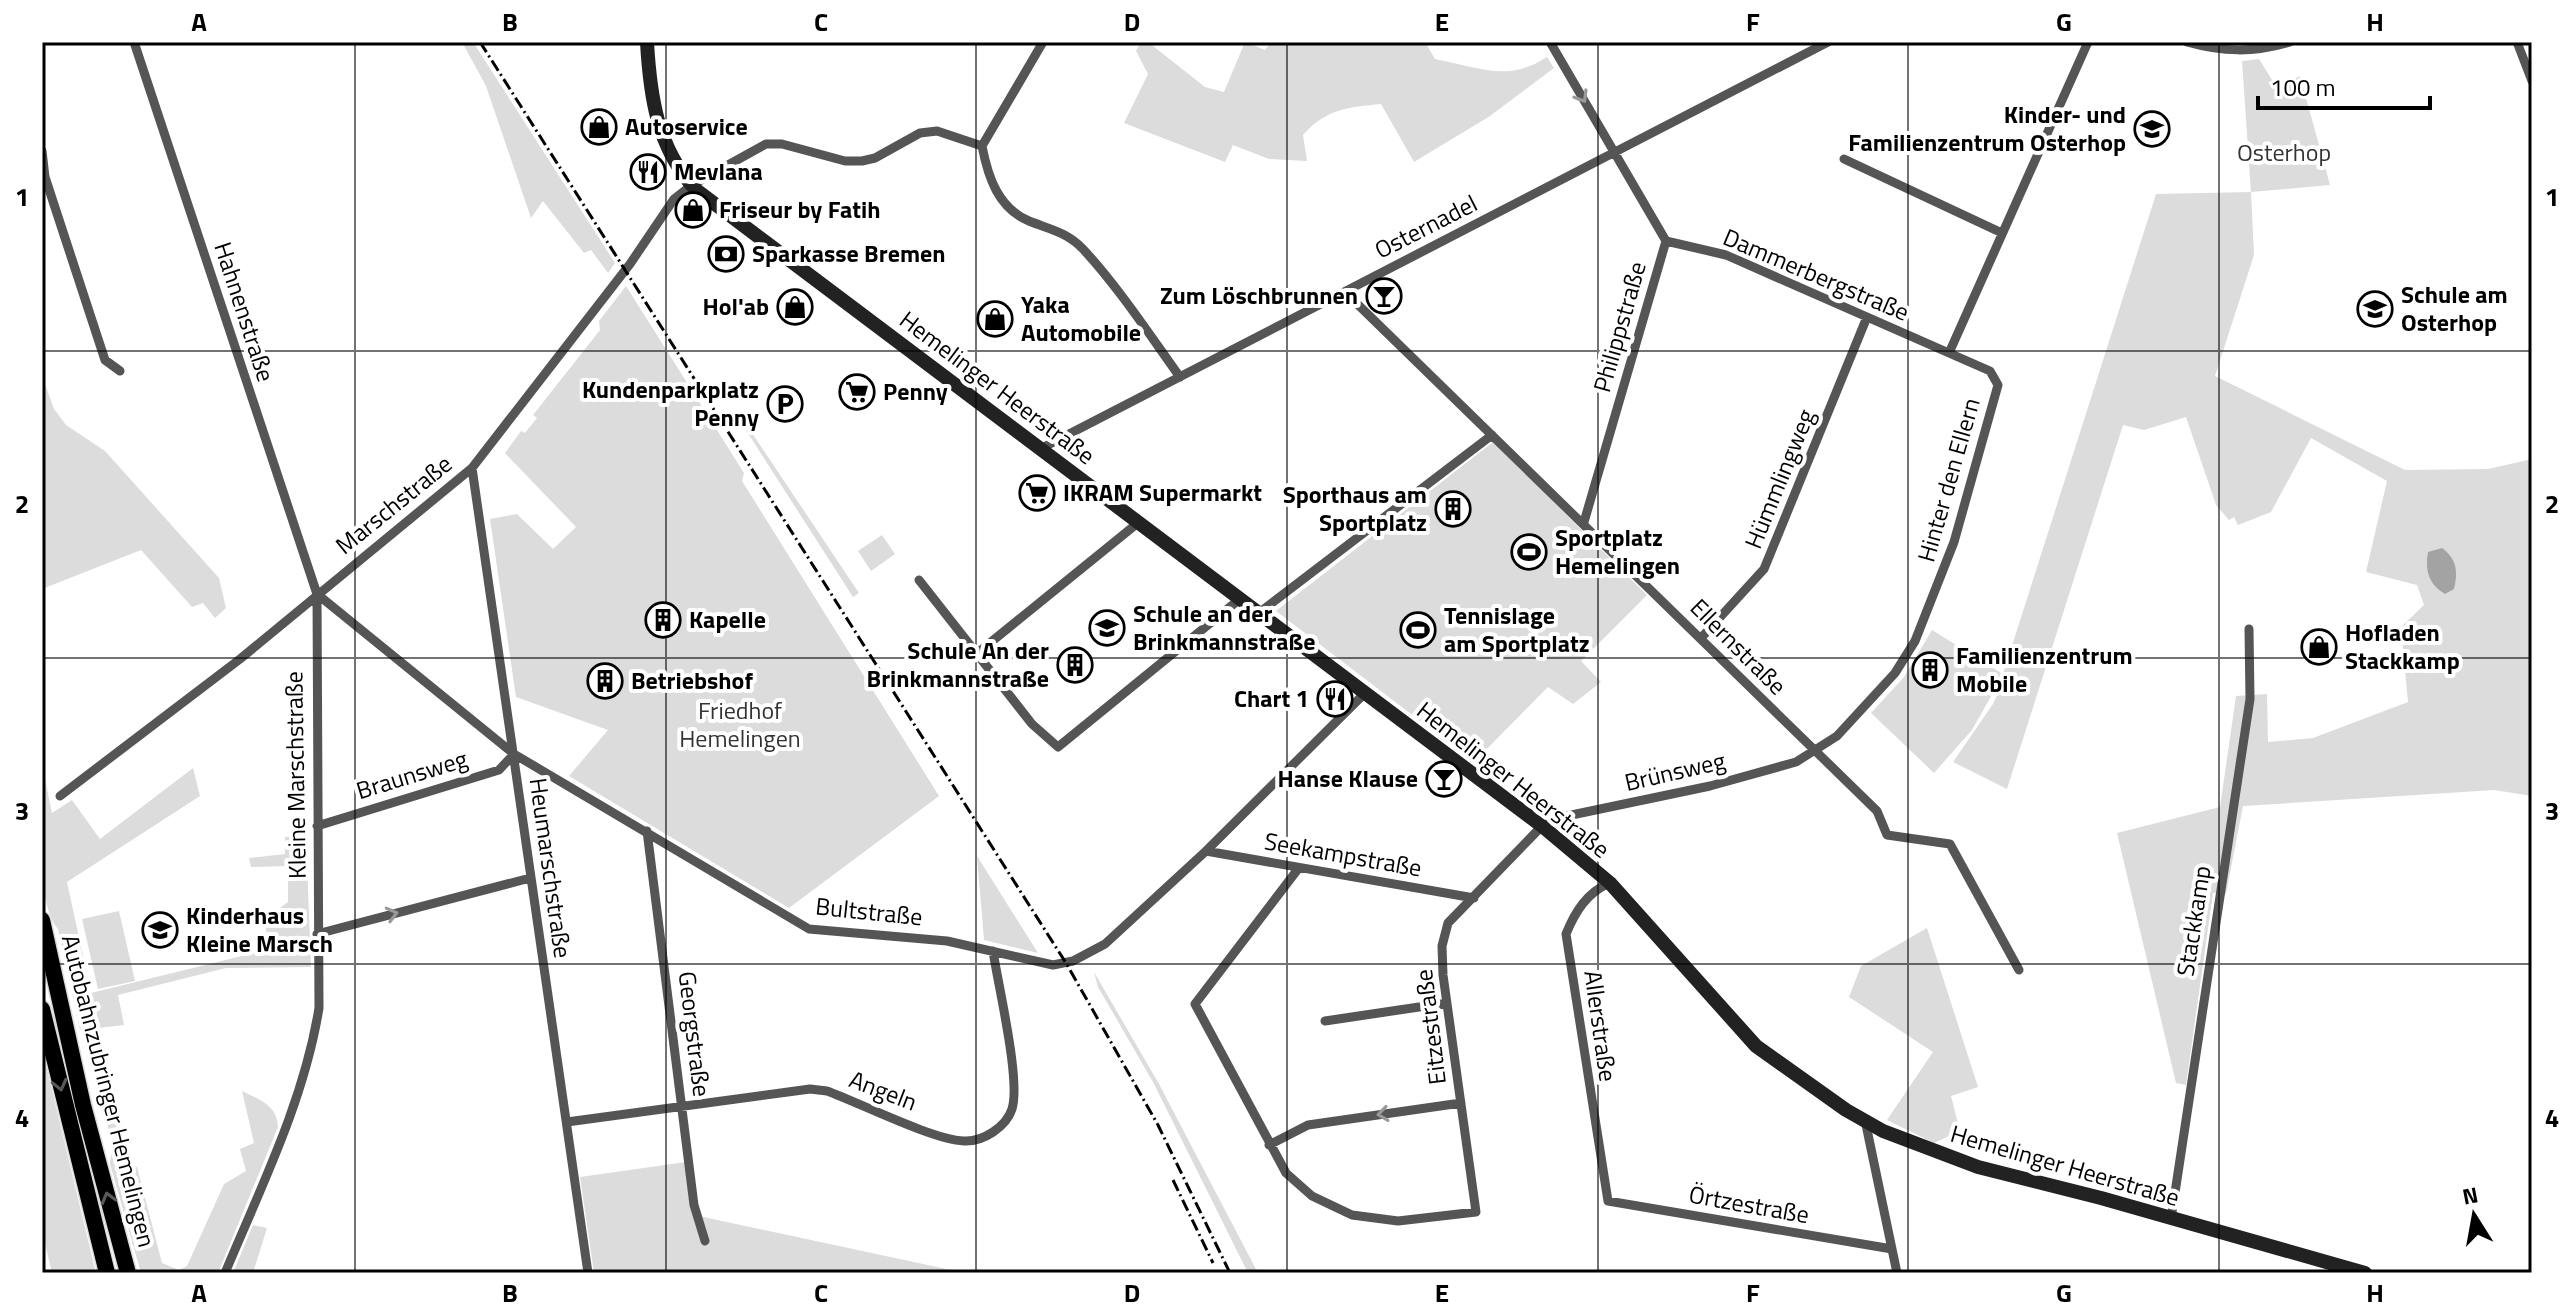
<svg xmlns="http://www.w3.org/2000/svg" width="2574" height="1315" viewBox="0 0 2574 1315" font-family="'Titillium Web',sans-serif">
<rect width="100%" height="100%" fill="#fff"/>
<path fill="#dcdcdc" d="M462 42H473L615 263 608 273 591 250 584 253 543 201 531 218 486 86Z
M1141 42H1148L1205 87 1224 92 1245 42 1265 50 1271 42H1425L1435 59C1479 67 1507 83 1547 57L1554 68 1490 116 1414 162 1381 104C1348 107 1326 109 1303 135L1307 161 1269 159 1233 145 1225 162 1124 123 1148 74 1136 51Z
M2259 59 2277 88 2300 76 2330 185 2251 192 2254 255 2215 376 2405 470 2488 469 2532 459V796L2494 790 2243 806 2226 894 2213 893 2186 1085 2176 1083 2117 833 2220 807 2236 696 2267 694 2268 742 2313 738 2408 702 2401 627 2424 605 2417 585 2366 572 2387 481 2311 438 2271 512 2238 525 2234 517 2229 520 2216 505 2186 417 2144 430 2123 425 2007 789 1953 762 1993 704 2006 676 2003 675 1972 730 1934 773 1871 713 1904 677 1932 630 2003 674 2156 194 2251 192 2242 61Z
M626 286 744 473 742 481 939 796 789 908 569 776 608 730 516 697 490 519 517 514 553 549 576 527 505 453 521 431 525 433 537 418 533 415 600 330 599 321Z
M42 376 54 409 66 425 105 451 219 578 226 608 215 618 203 603 192 607 141 550 42 589Z
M744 421 859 593 853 597 742 424Z
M1493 442 1647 595 1581 661 1601 682 1573 704 1548 687 1474 762 1276 611Z
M882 535 895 554 871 571 858 551Z
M42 765 52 813 72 800 100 839 193 768 200 796 67 882 91 993 270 949 264 920 288 902V866L251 867 249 858 285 854V837L306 836 311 967 226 968 118 995 124 1025 80 1030 58 929C34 903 42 802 42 765Z
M977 856 1038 953 984 940Z
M119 911 135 981 98 989 82 919Z
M1927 928 1978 1087 1951 1096 1960 1131 1934 1143 1887 1120 1933 1052 1849 997 1861 966Z
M1094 972 1159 1084 1258 1273H1248L1153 1082 1098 987Z
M42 1049 96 1273H52L42 1231Z
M107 1055 133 1166 137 1167 162 1263 179 1270 187 1266 224 1184 246 1171 240 1149 254 1143 242 1091C260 1100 277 1105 278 1127L218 1273H141L110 1164 112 1143 93 1064Z
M686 1162 694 1215 965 1273H594L580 1177Z
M253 1225 267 1228 253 1273H233Z"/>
<path fill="#a3a3a3" d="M2442 548C2457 559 2458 572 2454 589L2445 594C2428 584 2425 570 2428 552Z"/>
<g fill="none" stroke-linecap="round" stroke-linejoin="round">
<defs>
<path id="trunk" d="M42 920 83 1105 128 1273
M42 1009 107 1273"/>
</defs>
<use href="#trunk" stroke="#dbdbdb" stroke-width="19"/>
<path stroke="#555" stroke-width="9" d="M134 42 317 594 319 1008C304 1101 261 1187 225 1273
M1550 42 1666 241 1584 522
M2187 42C2222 52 2254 53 2290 42
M2517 42 2532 81
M982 146C988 177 998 208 1029 221 1049 229 1067 232 1083 249 1119 288 1149 334 1180 377
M982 146 1043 42
M42 151 45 177 105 360 120 371
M1844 159 2002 233
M1666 241 1726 255 1949 353
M1345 292 1877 811 1887 835 1950 844 2019 970
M1042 448 1828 42
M472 468 588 1273
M919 580 1032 724 1058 747 1241 598
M317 594 514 754 809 929 947 941 1053 965 1073 961 1105 944 1206 851 1364 694
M1260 612 1492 435
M1701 638 1764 569 1867 317
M975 655 1139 522
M60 796 240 659 472 468 630 264 674 199 692 185 766 144H782L845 161H862L875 158 920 133 937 131 982 146
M317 826 499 770 514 754
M647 831 694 1205 705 1241
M1206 851 1474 898
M1298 869 1195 1004 1286 1173 1312 1196 1352 1215 1398 1221 1476 1212 1443 975 1442 946 1448 923 1542 826 1562 817 1710 786 1796 762 1837 736 1895 673 1915 641 1954 542 1998 385 1990 371 1949 353 2088 42
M1610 883C1587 892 1575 912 1566 934L1608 1201 1892 1249
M317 934 530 878
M1325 1021 1446 1003
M1865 1120 1897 1273
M567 1122 810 1089 827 1091C860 1103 933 1140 964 1141 983 1142 1006 1127 1012 1109 1021 1080 998 985 993 951
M1269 1145 1308 1125 1461 1103
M2171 1219 2250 699 2249 629"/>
<path stroke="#222" stroke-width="14" d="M647 42C650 96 657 147 695 189L1542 826 1610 883 1756 1046 1846 1110 1883 1131 1978 1167 2101 1198 2365 1273"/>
<use href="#trunk" stroke="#000" stroke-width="16"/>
<path stroke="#000" stroke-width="3" stroke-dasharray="12 4 2 4" stroke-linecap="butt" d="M480 42 1066 963 1158 1125 1230 1273
M1173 1180 1213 1263"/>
</g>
<defs><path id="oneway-chevron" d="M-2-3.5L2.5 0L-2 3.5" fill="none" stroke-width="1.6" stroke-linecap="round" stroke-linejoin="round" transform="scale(2)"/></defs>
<g stroke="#999">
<use href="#oneway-chevron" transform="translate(1582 97) rotate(59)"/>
<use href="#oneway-chevron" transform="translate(392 914) rotate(-15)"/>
<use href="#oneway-chevron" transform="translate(1383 1114) rotate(172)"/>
</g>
<g stroke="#595959">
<use href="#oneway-chevron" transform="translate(60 1085) rotate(77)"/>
<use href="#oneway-chevron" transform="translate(108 1198) rotate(-105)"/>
</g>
<path fill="none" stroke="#000" stroke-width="2" stroke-opacity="0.55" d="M355 42V1273M666 42V1273M976 42V1273M1287 42V1273M1598 42V1273M1908 42V1273M2219 42V1273M42 351H2532M42 658H2532M42 964H2532"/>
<defs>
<symbol id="shop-ring" viewBox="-11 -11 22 22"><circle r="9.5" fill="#fff" stroke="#000" stroke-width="1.5"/><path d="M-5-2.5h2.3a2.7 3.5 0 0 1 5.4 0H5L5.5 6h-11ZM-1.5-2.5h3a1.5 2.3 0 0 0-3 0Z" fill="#000"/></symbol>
<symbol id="school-ring" viewBox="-11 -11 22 22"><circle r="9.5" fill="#fff" stroke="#000" stroke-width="1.5"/><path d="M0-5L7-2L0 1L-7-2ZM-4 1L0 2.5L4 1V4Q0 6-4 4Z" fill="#000"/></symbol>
<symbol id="restaurant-ring" viewBox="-11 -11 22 22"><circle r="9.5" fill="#fff" stroke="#000" stroke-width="1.5"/><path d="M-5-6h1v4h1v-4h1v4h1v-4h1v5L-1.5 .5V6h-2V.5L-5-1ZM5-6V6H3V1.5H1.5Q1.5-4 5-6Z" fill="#000"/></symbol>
<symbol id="bank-ring" viewBox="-11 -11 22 22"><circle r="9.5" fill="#fff" stroke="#000" stroke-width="1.5"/><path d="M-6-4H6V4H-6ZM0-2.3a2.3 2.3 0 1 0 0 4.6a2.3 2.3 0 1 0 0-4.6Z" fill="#000"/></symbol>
<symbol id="bar-ring" viewBox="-11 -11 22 22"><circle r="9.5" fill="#fff" stroke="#000" stroke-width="1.5"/><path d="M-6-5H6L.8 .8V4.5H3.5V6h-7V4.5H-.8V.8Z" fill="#000"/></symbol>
<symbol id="supermarket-ring" viewBox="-11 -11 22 22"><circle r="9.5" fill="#fff" stroke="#000" stroke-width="1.5"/><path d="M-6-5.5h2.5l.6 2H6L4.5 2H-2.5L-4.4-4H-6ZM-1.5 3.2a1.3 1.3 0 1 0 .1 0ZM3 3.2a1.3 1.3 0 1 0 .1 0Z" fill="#000"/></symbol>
<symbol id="parking-ring" viewBox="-11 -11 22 22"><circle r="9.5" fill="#fff" stroke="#000" stroke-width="1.5"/><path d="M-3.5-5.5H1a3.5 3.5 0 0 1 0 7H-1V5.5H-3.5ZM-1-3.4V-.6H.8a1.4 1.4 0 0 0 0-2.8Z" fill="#000"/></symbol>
<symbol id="building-ring" viewBox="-11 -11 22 22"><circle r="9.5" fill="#fff" stroke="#000" stroke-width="1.5"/><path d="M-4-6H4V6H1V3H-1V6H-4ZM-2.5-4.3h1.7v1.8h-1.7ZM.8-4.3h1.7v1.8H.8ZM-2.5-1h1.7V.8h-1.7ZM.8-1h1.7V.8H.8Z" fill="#000"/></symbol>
<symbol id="stadium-ring" viewBox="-11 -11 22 22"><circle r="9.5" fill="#fff" stroke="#000" stroke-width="1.5"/><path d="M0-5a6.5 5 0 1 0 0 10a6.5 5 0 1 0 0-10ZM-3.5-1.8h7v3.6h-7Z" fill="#000"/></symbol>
</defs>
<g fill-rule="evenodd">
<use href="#shop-ring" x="579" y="107" width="40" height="40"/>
<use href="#school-ring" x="2132" y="109" width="40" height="40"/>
<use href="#restaurant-ring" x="628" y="152" width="40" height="40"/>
<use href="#shop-ring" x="673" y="190" width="40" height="40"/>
<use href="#bank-ring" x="706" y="234" width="40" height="40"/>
<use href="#bar-ring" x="1364" y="276" width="40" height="40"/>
<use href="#shop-ring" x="775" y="287" width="40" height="40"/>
<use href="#school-ring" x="2355" y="289" width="40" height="40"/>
<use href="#shop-ring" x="975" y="299" width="40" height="40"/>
<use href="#supermarket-ring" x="837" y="372" width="40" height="40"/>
<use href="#parking-ring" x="765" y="384" width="40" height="40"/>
<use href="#supermarket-ring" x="1017" y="473" width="40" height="40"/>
<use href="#building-ring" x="1433" y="489" width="40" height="40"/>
<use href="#stadium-ring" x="1509" y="532" width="40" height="40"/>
<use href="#building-ring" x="643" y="600" width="40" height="40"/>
<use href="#school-ring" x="1087" y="608" width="40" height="40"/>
<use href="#stadium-ring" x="1398" y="610" width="40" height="40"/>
<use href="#shop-ring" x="2299" y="627" width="40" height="40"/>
<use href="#building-ring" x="1055" y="645" width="40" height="40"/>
<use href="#building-ring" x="1910" y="650" width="40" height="40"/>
<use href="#building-ring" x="585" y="661" width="40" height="40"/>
<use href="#restaurant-ring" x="1315" y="679" width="40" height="40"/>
<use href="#bar-ring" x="1424" y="759" width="40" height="40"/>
<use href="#school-ring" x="140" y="910" width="40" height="40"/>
</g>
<g text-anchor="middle" stroke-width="8" stroke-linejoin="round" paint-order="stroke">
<g font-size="24" font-weight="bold" fill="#000" stroke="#fff" text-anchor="start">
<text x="2126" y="123" text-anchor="end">Kinder- und<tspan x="2126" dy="28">Familienzentrum Osterhop</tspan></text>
<text x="625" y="135">Autoservice</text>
<text x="674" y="180">Mevlana</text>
<text x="719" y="218">Friseur by Fatih</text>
<text x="752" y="262">Sparkasse Bremen</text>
<text x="2401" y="303">Schule am<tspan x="2401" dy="28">Osterhop</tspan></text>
<text x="1358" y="304" text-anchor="end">Zum Löschbrunnen</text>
<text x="1021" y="313">Yaka<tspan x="1021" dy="28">Automobile</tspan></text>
<text x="769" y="315" text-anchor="end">Hol'ab</text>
<text x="759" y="398" text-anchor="end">Kundenparkplatz<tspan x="759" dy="28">Penny</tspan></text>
<text x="883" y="400">Penny</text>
<text x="1063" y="501">IKRAM Supermarkt</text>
<text x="1427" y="503" text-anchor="end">Sporthaus am<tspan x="1427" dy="28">Sportplatz</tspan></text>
<text x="1555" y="546">Sportplatz<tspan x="1555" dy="28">Hemelingen</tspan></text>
<text x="1133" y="622">Schule an der<tspan x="1133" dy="28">Brinkmannstraße</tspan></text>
<text x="1444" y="624">Tennislage<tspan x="1444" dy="28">am Sportplatz</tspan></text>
<text x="689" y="628">Kapelle</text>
<text x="2345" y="641">Hofladen<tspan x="2345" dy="28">Stackkamp</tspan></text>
<text x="1049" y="659" text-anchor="end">Schule An der<tspan x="1049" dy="28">Brinkmannstraße</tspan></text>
<text x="1956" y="664">Familienzentrum<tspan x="1956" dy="28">Mobile</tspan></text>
<text x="631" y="689">Betriebshof</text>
<text x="1309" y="707" text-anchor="end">Chart 1</text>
<text x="1418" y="787" text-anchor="end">Hanse Klause</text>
<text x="186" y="924">Kinderhaus<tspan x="186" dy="28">Kleine Marsch</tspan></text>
</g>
<g font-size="24" fill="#333" stroke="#fff">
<text x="2284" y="161">Osterhop</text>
<text x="740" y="719">Friedhof<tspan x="740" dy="28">Hemelingen</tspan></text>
</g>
<g font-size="24" fill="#000" stroke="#fff">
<text transform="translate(1426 227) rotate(-27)" y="8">Osternadel</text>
<text transform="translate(1816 275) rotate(23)" y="8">Dammerbergstraße</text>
<text transform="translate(244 312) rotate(72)" y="8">Hahnenstraße</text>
<text transform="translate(1620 327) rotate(-74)" y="8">Philippstraße</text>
<text transform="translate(997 388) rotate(37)" y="8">Hemelinger Heerstraße</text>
<text transform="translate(1780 479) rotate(-68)" y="8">Hümmlingweg</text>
<text transform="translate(1949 480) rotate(-74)" y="8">Hinter den Ellern</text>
<text transform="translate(394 505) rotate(-39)" y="8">Marschstraße</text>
<text transform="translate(1738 647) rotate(45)" y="8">Ellernstraße</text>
<text transform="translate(1675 772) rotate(-13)" y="8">Brünsweg</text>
<text transform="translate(296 775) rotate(-91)" y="8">Kleine Marschstraße</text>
<text transform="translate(412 775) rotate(-17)" y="8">Braunsweg</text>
<text transform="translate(1513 780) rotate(38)" y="8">Hemelinger Heerstraße</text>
<text transform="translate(1343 855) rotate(10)" y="8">Seekampstraße</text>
<text transform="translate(550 868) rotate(82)" y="8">Heumarschstraße</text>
<text transform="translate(869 912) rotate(6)" y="8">Bultstraße</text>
<text transform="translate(2194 921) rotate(-81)" y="8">Stackkamp</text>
<text transform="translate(1600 1026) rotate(82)" y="8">Allerstraße</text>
<text transform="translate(1431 1027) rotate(-97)" y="8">Eitzestraße</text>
<text transform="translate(694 1034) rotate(83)" y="8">Georgstraße</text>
<text transform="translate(108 1091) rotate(76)" y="8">Autobahnzubringer Hemelingen</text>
<text transform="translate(883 1091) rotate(21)" y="8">Angeln</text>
<text transform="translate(2065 1166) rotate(16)" y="8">Hemelinger Heerstraße</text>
<text transform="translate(1749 1205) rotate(10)" y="8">Örtzestraße</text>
</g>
</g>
<rect width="2574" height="1315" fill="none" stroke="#ffffff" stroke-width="88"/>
<g transform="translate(2474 1215) rotate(349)" stroke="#ffffff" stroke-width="6" paint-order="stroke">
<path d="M0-6L14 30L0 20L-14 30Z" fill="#000000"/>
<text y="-12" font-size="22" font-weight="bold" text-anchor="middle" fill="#000000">N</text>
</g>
<path d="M2258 96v12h172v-12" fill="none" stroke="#000000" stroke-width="4"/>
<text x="2270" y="96" font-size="24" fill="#000000" stroke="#ffffff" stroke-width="6" paint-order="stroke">100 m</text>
<rect x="44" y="44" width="2486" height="1227" fill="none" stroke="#000" stroke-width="3"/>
<g font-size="26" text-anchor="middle" font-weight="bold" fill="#000">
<text x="199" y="31">A</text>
<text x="510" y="31">B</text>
<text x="821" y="31">C</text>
<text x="1132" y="31">D</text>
<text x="1442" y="31">E</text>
<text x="1753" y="31">F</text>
<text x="2064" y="31">G</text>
<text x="2375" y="31">H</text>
<text x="22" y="206">1</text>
<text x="2552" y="206">1</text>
<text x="22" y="513">2</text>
<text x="2552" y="513">2</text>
<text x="22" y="820">3</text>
<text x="2552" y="820">3</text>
<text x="22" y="1127">4</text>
<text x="2552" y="1127">4</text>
<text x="199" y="1302">A</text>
<text x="510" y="1302">B</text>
<text x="821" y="1302">C</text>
<text x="1132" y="1302">D</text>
<text x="1442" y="1302">E</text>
<text x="1753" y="1302">F</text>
<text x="2064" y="1302">G</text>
<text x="2375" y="1302">H</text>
</g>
</svg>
